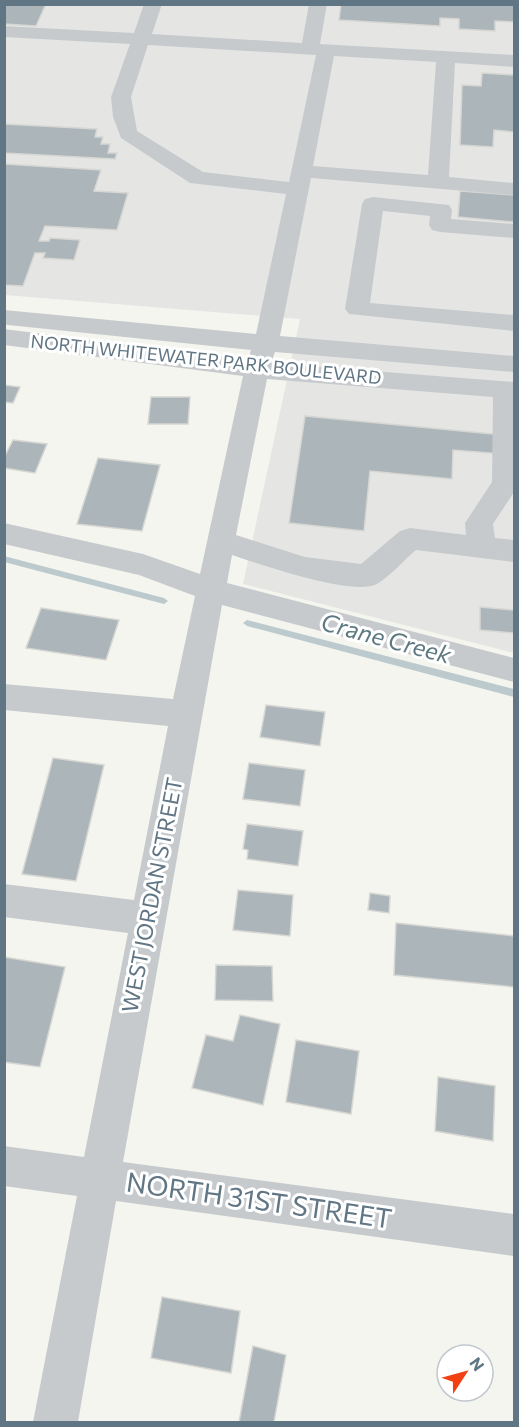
<svg xmlns="http://www.w3.org/2000/svg" width="519" height="1427" viewBox="0 0 519 1427" font-family="Commissioner,sans-serif">
<rect width="100%" height="100%" fill="#f5f5f0"/>
<path fill="#e5e6e4" d="M4 5H514V653L243 584 300 319 5 295Z"/>
<g fill="none" stroke-linecap="round" stroke-linejoin="round">
<path fill="#bccace" fill-rule="evenodd" d="M4 556 164 598 168 601 164 604 4 562Z
M247 620 514 689V697L247 626 243 623Z"/>
</g>
<path fill="#acb5b9" stroke="#d6d6d3" stroke-width="1.5" d="M4 4H46L36 26 4 24Z
M341 4H514V22L495 21V31L459 29V19L440 18V26L339 20Z
M482 73 514 75V132L494 130 493 147 460 145 462 85 481 86Z
M4 124 97 129 95 137H103L101 144H110L108 153H117L115 159 4 153Z
M4 164 101 170 94 191 128 193 117 230 45 226 39 241H49L50 238 80 240 74 260 43 258 45 253H35L23 286 4 285Z
M460 191 514 195V222L458 217Z
M4 385 20 387 13 403 4 402Z
M151 397H190L188 424H148Z
M305 416 503 435V454L453 450 452 479 370 471 364 531 289 523Z
M13 440 47 444 35 473 4 468V458Z
M98 458 160 465 142 531 77 524Z
M480 607 514 610V633L480 630Z
M41 608 119 620 106 660 26 648Z
M266 705 325 712 320 746 260 737Z
M53 758 104 765 76 881 22 874Z
M249 763 305 770 300 806 243 799Z
M247 824 303 831 298 866 247 859 248 850 243 849Z
M238 890 293 895 290 936 233 930Z
M370 893 390 896 389 913 368 910Z
M396 923 514 936V987L394 975Z
M4 957 65 967 40 1067 4 1062Z
M216 965 272 966 273 1001 215 1000Z
M240 1015 280 1024 263 1105 192 1088 206 1035 233 1041Z
M296 1040 359 1051 351 1114 286 1102Z
M438 1077 495 1086 493 1141 435 1131Z
M162 1297 240 1311 231 1373 151 1358Z
M253 1346 286 1355 274 1422H239Z"/>
<g fill="none" stroke-linecap="round" stroke-linejoin="round">
<path fill="#c7cacd" fill-rule="evenodd" d="M144 4H162L152 34 302 43 309 4H327L320 44 514 55V67L455 63 449 177 514 183V195L311 178 280 336 514 356V372L275 352 271 363 514 382V492L493 524 495 538 514 540V562L416 550C403 561 390 576 377 584 353 597 259 564 232 555L227 583 514 658V682L222 605 123 1162 514 1214V1256L116 1201 78 1422H33L77 1196 4 1186V1146L84 1157 128 933 4 917V884L134 900 168 726 4 710V684L173 699 195 596 139 575 4 544V523L143 554 200 574 243 376 4 345V329L248 360 251 350 8 325 4 324V310L256 334 286 194 190 183 121 138 113 117 111 97 130 44 4 37V26L134 33ZM148 45 316 55 289 182 203 172 137 131 131 97ZM334 56 436 62 428 175 313 166ZM267 379 493 397 492 482 465 523 466 535 410 528 400 531 361 564 305 557 236 535Z
M373 197 449 205 452 210 451 219 514 224V238L440 232 432 230 429 225 430 216 383 211 370 303 514 315V331L349 314 345 309 362 204 365 199Z"/>
</g>
<g text-anchor="middle" stroke-width="6" stroke-linejoin="round" paint-order="stroke">
<g font-size="18" fill="#617684" stroke="#fff">
<text transform="translate(206 360) rotate(6)" y="6">NORTH WHITEWATER PARK BOULEVARD</text>
</g>
<g font-size="22" fill="#617684" stroke="#fff">
<text transform="translate(152 895) rotate(-79)" y="8">WEST JORDAN STREET</text>
</g>
<g font-size="24" font-style="italic" fill="#5c7982" stroke="#fff">
<text transform="translate(386 639) rotate(15)" y="8">Crane Creek</text>
</g>
<g font-size="27" fill="#617684" stroke="#fff">
<text transform="translate(259 1201) rotate(8)" y="9">NORTH 31ST STREET</text>
</g>
</g>
<rect width="519" height="1427" fill="none" stroke="#617684" stroke-width="12"/>
<g transform="translate(465 1373) rotate(54)"><circle r="28" fill="#ffffff" stroke="#c0c8ce" stroke-width="1.5"/>
<path d="M0-4.5L10 22L0 15L-10 22Z" fill="#f34013"/>
<text y="-9" font-size="16" font-weight="bold" text-anchor="middle" fill="#617684">N</text>
</g>
</svg>
